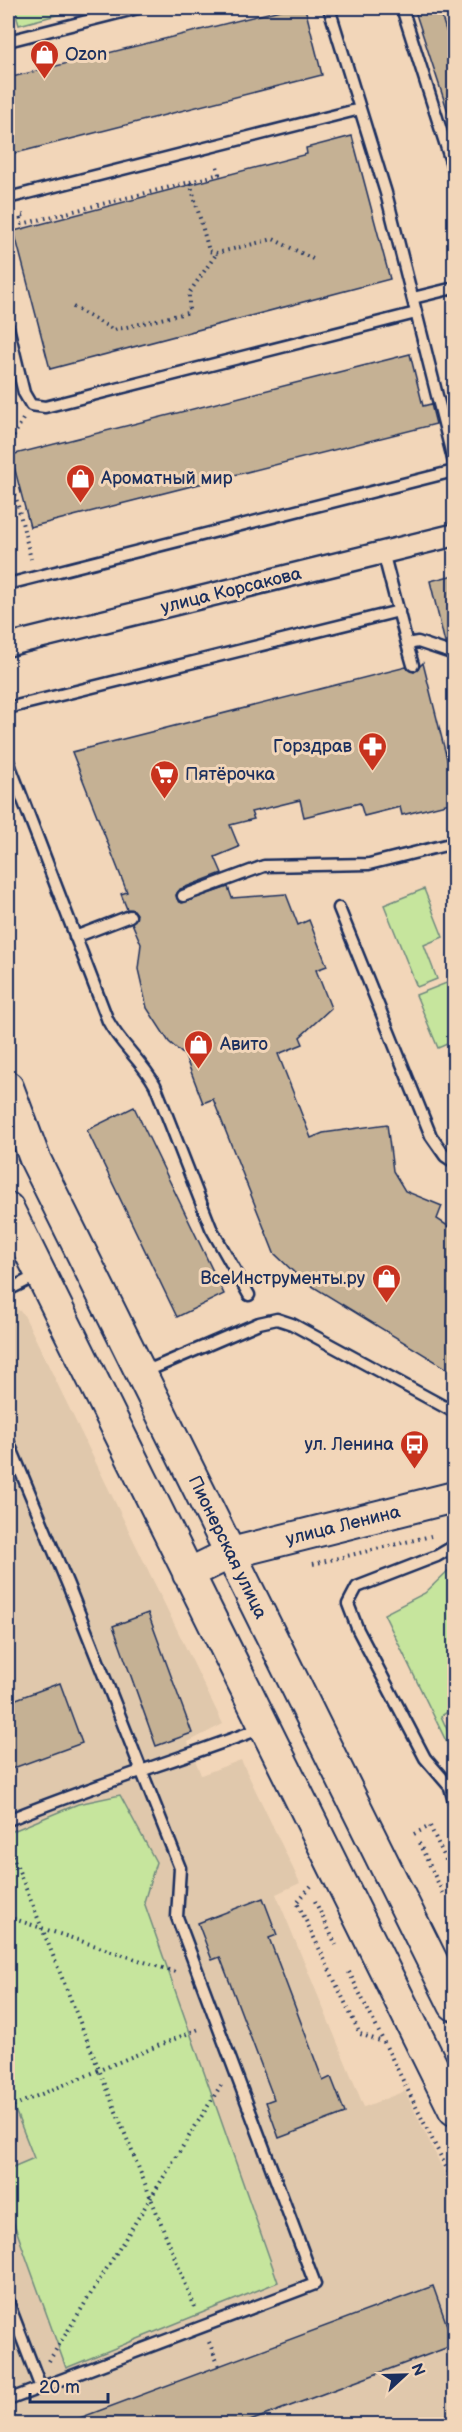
<svg xmlns="http://www.w3.org/2000/svg" width="462" height="2432" viewBox="0 0 462 2432" font-family="'Balsamiq Sans',sans-serif">
<rect width="100%" height="100%" fill="#f2d6b9"/>
<filter id="ink" filterUnits="userSpaceOnUse"><feTurbulence type="fractalNoise" baseFrequency=".0167" numOctaves="2"/><feDisplacementMap in="SourceGraphic" scale="12" xChannelSelector="R" yChannelSelector="G"/><feConvolveMatrix kernelMatrix="1 2 1 2 8 2 1 2 1" color-interpolation-filters="sRGB"/></filter>
<g filter="url(#ink)">
<path fill="#e0c8ac" d="M8 1304 23 1313 223 1724 188 1742 201 1775 241 1760 300 1883 276 1894 364 2107 405 2091 454 2192V2424H8Z"/>
<path fill="#c6e59d" stroke="#708a7e" stroke-width="1.5" d="M14 8H83L19 25Z
M424 889 443 937 424 945 437 979 417 987 384 905Z
M454 980V1041L438 1048 416 995Z
M454 1565V1708L441 1716 454 1745 449 1747 384 1614 425 1593Z
M120 1795 156 1862 144 1902 278 2282 66 2368 8 2207V2169L34 2158 8 2092V1833L78 1804Z"/>
<path fill="#c5b194" stroke="#1b2f5e" stroke-width="1.5" d="M288 8H305L322 75 8 155V78Z
M414 8H439L454 56V118H450Z
M352 136 390 279 50 369 14 231 307 154 306 148Z
M410 354 423 406 431 404 436 424 30 527 11 455Z
M454 575V646L445 643 430 581Z
M423 663 454 787V802L402 815 400 807 364 816 360 803 304 817 300 800 251 812 254 819 230 825 239 847 215 857 222 873 180 889 176 895 178 901 182 903 228 887 232 898 286 894 298 925 309 920 327 966 316 970 331 1008 300 1037 303 1044 278 1054 311 1138 323 1133 387 1124 393 1171 405 1191 442 1206 437 1219 454 1230V1373L302 1280 274 1253 213 1099 203 1103 185 1056 169 1042 147 1008 138 969 141 944 132 923 137 914 134 910 127 909 121 894 127 892 72 752 406 667 414 672Z
M134 1107 224 1294 177 1317 87 1130Z
M148 1613 192 1733 156 1746 113 1626Z
M60 1683 82 1743 8 1770V1702Z
M263 1898 277 1935 269 1938 308 2041 323 2081 331 2077 345 2113 279 2138 266 2102 274 2099 241 2012 220 1957 212 1960 198 1923Z
M433 2286 454 2345 242 2424H69V2422Z"/>
<g fill="none" stroke-linecap="round" stroke-linejoin="round">
<defs>
<path id="lane" d="M329 8 386 193 454 463
M402 8 454 171
M8 41 138 8
M8 198 360 109
M413 298 454 288
M8 327 24 393 31 405 45 407 416 313
M383 552 407 644 418 642 454 654
M8 584 454 471
M407 644 413 665
M8 708 399 611
M8 761 108 1021C121 1045 142 1061 155 1085L211 1228 249 1295
M183 896 264 866 369 864 454 843
M339 908 431 1136 445 1156 454 1162
M75 937 130 916
M8 1290 40 1274
M142 1373 259 1323 277 1319 292 1324 454 1412
M8 1441 68 1585 180 1868 177 1917 315 2284 8 2400
M454 1776 450 1787 454 1802
M450 1787 425 1758 358 1630 348 1604 357 1587 437 1556 454 1546
M8 1820C91 1786 177 1760 262 1728
M8 2302 41 2388"/>
<path id="street" d="M8 645 454 535"/>
<path id="secondary" d="M8 1087 35 1159 454 2005
M8 1208 454 2110
M188 1574 231 1553 454 1497"/>
</defs>
<use href="#lane" stroke="#1b2f5e" stroke-width="15"/>
<use href="#street" stroke="#1b2f5e" stroke-width="26"/>
<use href="#secondary" stroke="#1b2f5e" stroke-width="34"/>
<path stroke="#1b2f5e" stroke-width="4" stroke-dasharray="1.5 4.5" stroke-linecap="butt" d="M190 182 219 174 217 166 214 167
M24 215 20 216 22 224 190 182 209 251 217 253 273 239 315 260
M73 307 114 330 186 313 189 310V293L217 253
M8 447 23 419
M8 465 31 559
M313 1564 431 1536
M414 1834 430 1826 454 1877
M419 1843 443 1893
M8 1844 196 2310
M311 1886 297 1902 360 2034 383 2042
M315 1901 336 1945
M8 1917 178 1973
M349 1972 454 2183
M8 2108 201 2028
M209 2342 219 2366
M49 2361 221 2085"/>
<use href="#lane" stroke="#f2d6b9" stroke-width="10"/>
<use href="#street" stroke="#f2d6b9" stroke-width="21"/>
<use href="#secondary" stroke="#f2d6b9" stroke-width="30"/>
</g>
</g>
<defs>
<symbol id="shop-pin" viewBox="-11 -11 22 30"><path d="M0 17L-7.5 6A9.5 9.5 0 1 1 7.5 6Z" fill="#c8321e" stroke="#f2d6b9"/><path d="M-5-2.5h2.3a2.7 3.5 0 0 1 5.4 0H5L5.5 6h-11ZM-1.5-2.5h3a1.5 2.3 0 0 0-3 0Z" fill="#fff"/></symbol>
<symbol id="pharmacy-pin" viewBox="-11 -11 22 30"><path d="M0 17L-7.5 6A9.5 9.5 0 1 1 7.5 6Z" fill="#c8321e" stroke="#f2d6b9"/><path d="M-2-6h4v4h4v4h-4v4h-4v-4h-4v-4h4Z" fill="#fff"/></symbol>
<symbol id="supermarket-pin" viewBox="-11 -11 22 30"><path d="M0 17L-7.5 6A9.5 9.5 0 1 1 7.5 6Z" fill="#c8321e" stroke="#f2d6b9"/><path d="M-6-5.5h2.5l.6 2H6L4.5 2H-2.5L-4.4-4H-6ZM-1.5 3.2a1.3 1.3 0 1 0 .1 0ZM3 3.2a1.3 1.3 0 1 0 .1 0Z" fill="#fff"/></symbol>
<symbol id="bus-pin" viewBox="-11 -11 22 30"><path d="M0 17L-7.5 6A9.5 9.5 0 1 1 7.5 6Z" fill="#c8321e" stroke="#f2d6b9"/><path d="M-5-6H5V4H4V6H2V4H-2V6H-4V4H-5ZM-3.5-4V0h7V-4ZM-3.5 1.2v1.5H-2V1.2ZM2 1.2v1.5H3.5V1.2Z" fill="#fff"/></symbol>
</defs>
<g fill-rule="evenodd">
<use href="#shop-pin" x="28" y="38" width="33" height="45"/>
<use href="#shop-pin" x="64" y="462" width="33" height="45"/>
<use href="#pharmacy-pin" x="356" y="730" width="33" height="45"/>
<use href="#supermarket-pin" x="148" y="758" width="33" height="45"/>
<use href="#shop-pin" x="182" y="1028" width="33" height="45"/>
<use href="#shop-pin" x="370" y="1262" width="33" height="45"/>
<use href="#bus-pin" x="398" y="1428" width="33" height="45"/>
</g>
<g text-anchor="middle" stroke-width="6" stroke-linejoin="round" paint-order="stroke">
<g font-size="18" fill="#1b2f5e" stroke="#f2d6b9" text-anchor="start">
<text x="65" y="60">Ozon</text>
<text x="101" y="484">Ароматный мир</text>
<text x="352" y="752" text-anchor="end">Горздрав</text>
<text x="185" y="780">Пятёрочка</text>
<text x="220" y="1050">Авито</text>
<text x="365" y="1284" text-anchor="end">ВсеИнструменты.ру</text>
<text x="394" y="1450" text-anchor="end">ул. Ленина</text>
</g>
<g font-size="18" fill="#1b2f5e" stroke="#f2d6b9">
<text transform="translate(231 590) rotate(-14)" y="6">улица Корсакова</text>
<text transform="translate(343 1525) rotate(-14)" y="6">улица Ленина</text>
<text transform="translate(228 1547) rotate(64)" y="6">Пионерская улица</text>
</g>
</g>
<rect width="462" height="2432" fill="none" stroke="#f2d6b9" stroke-width="30"/>
<rect x="15" y="15" width="432" height="2402" fill="none" stroke="#1b2f5e" stroke-width="2" filter="url(#ink)"/>
<g transform="translate(405 2375) rotate(68)" stroke="#f2d6b9" stroke-width="4.5" paint-order="stroke">
<path d="M0-4.5L10 22L0 15L-10 22Z" fill="#1b2f5e"/>
<text y="-9" font-size="16" font-weight="bold" text-anchor="middle" fill="#1b2f5e">N</text>
</g>
<path d="M30 2393v9h78v-9" fill="none" stroke="#1b2f5e" stroke-width="3"/>
<text x="39" y="2393" font-size="18" fill="#1b2f5e" stroke="#f2d6b9" stroke-width="4.5" paint-order="stroke">20 m</text>
</svg>
